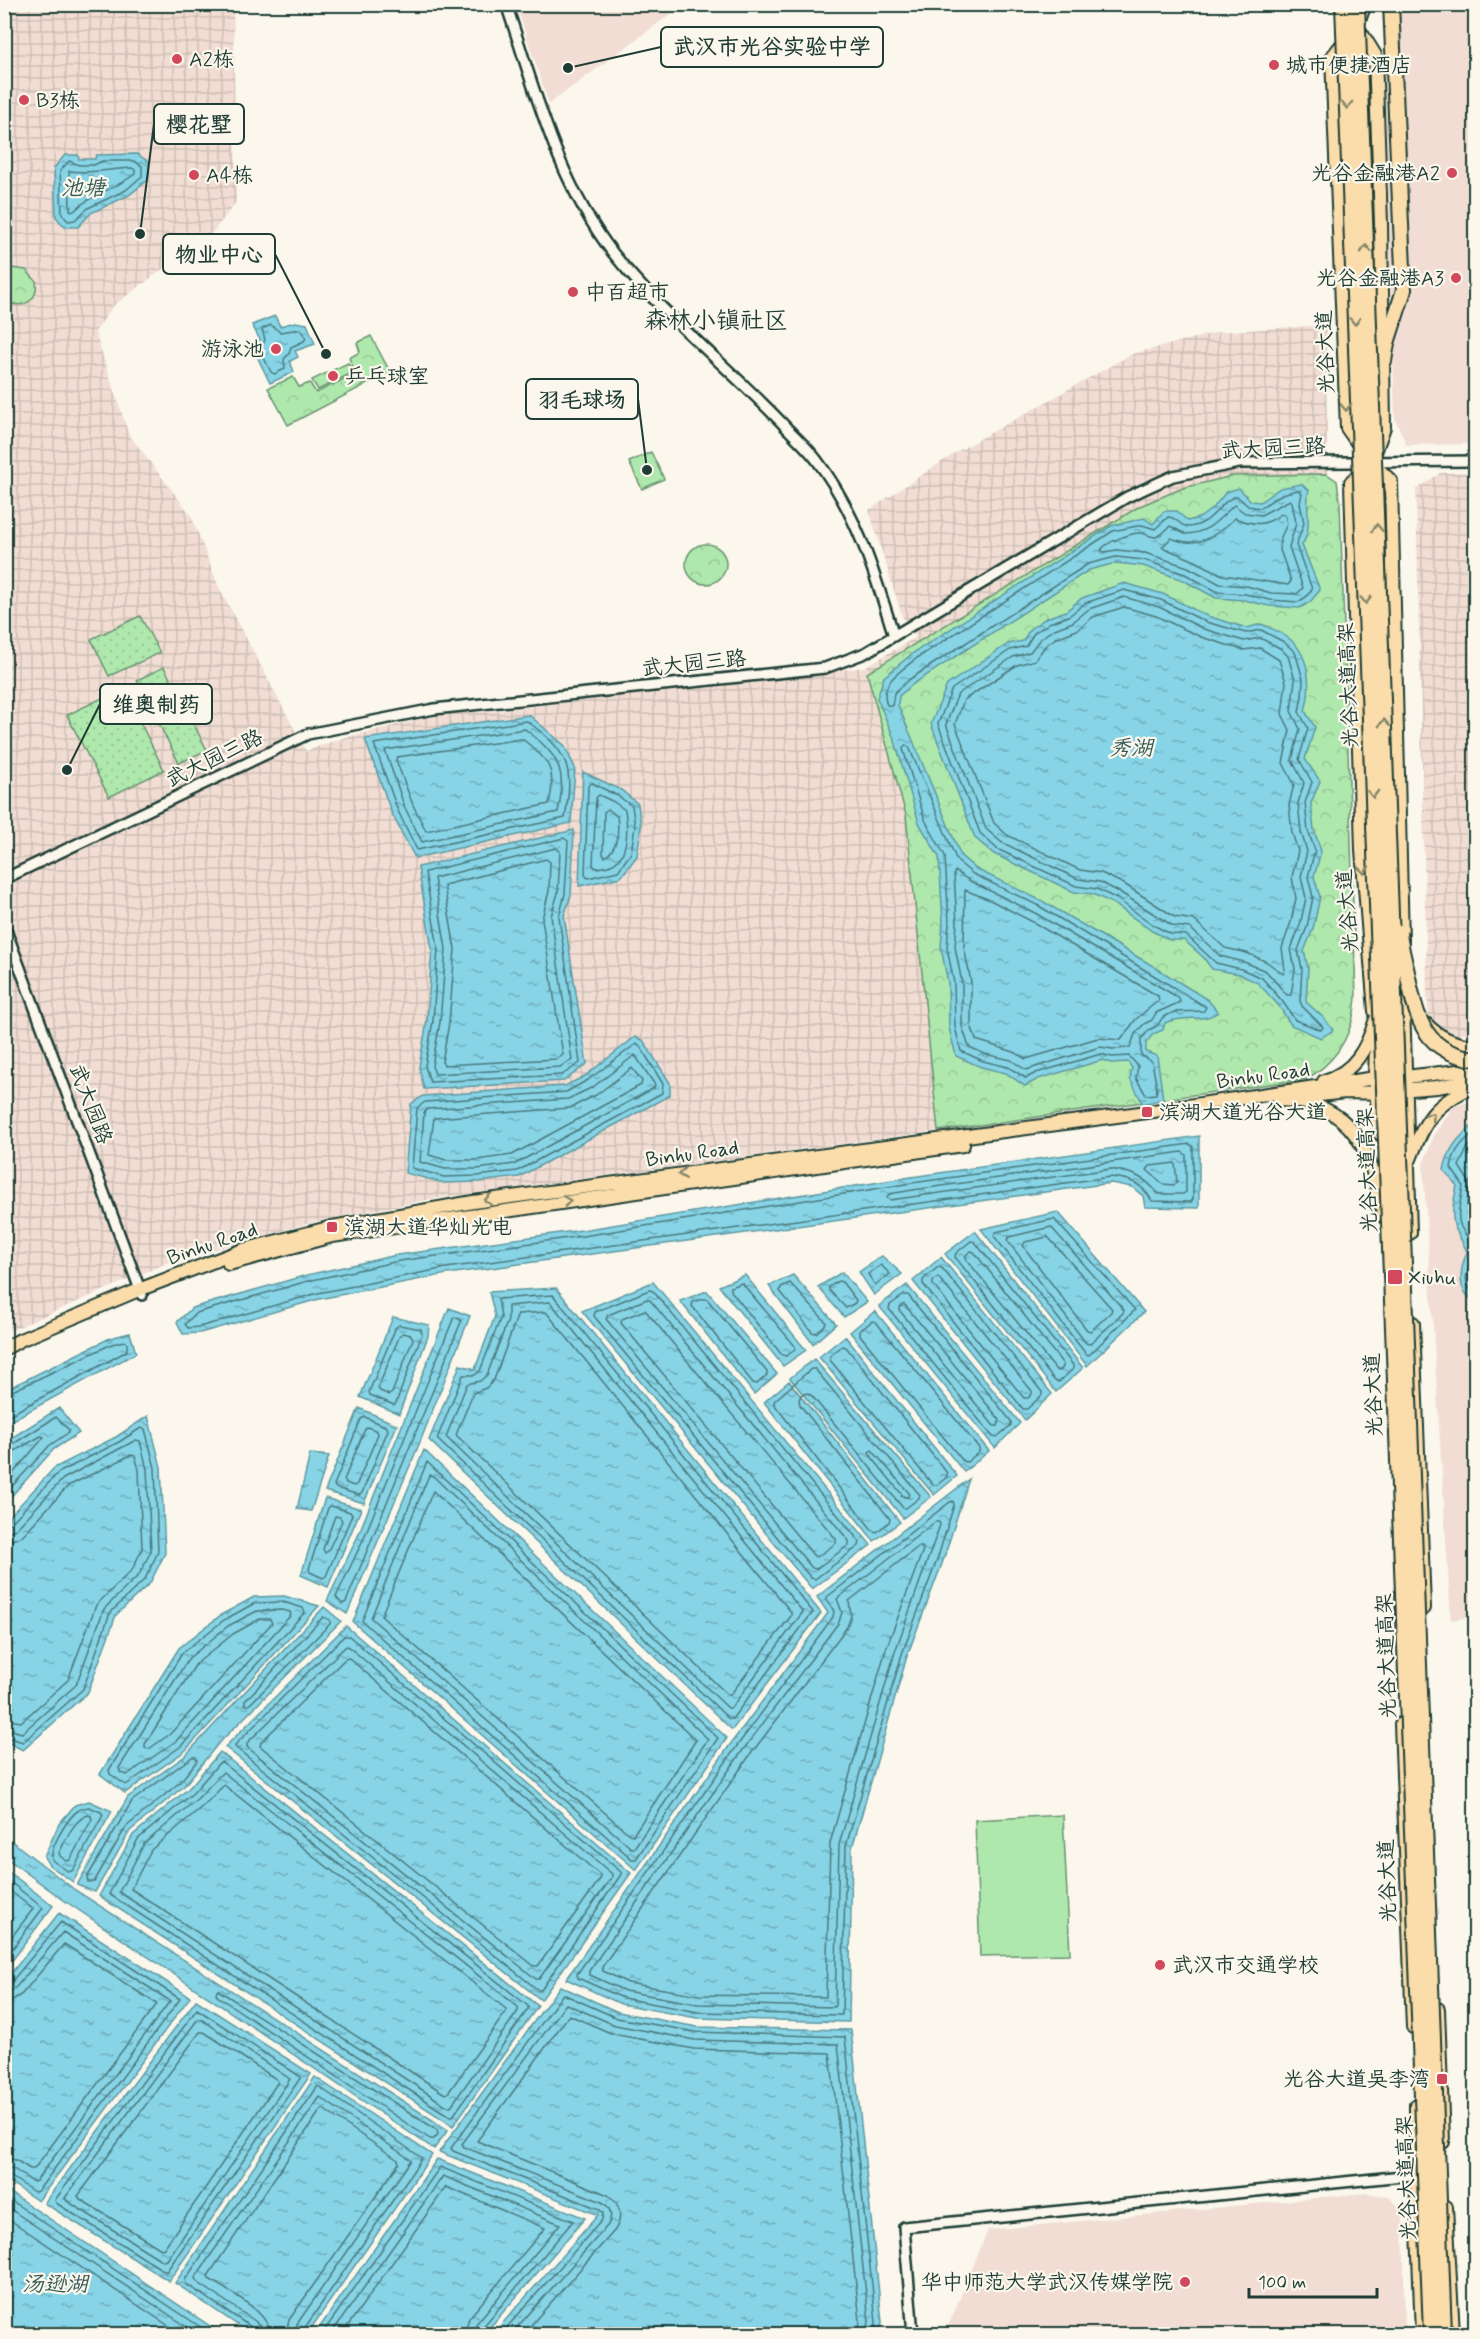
<svg xmlns="http://www.w3.org/2000/svg" width="1480" height="2339" viewBox="0 0 1480 2339" font-family="Mynerve,'LXGW WenKai TC',sans-serif">
<defs>
<pattern id="industrial-grid" width="8" height="8" patternUnits="userSpaceOnUse" patternTransform="scale(1.5)"><rect width="8" height="8" fill="#f1ddd3"/><path d="M0 4h8M4 0v8" fill="none" stroke="#cebfb6"/></pattern>
<pattern id="grass-dots" width="8" height="8" patternUnits="userSpaceOnUse" patternTransform="scale(1.5)"><rect width="8" height="8" fill="#afe8ad"/><path d="M2 2h.1M6 6h.1" fill="none" stroke="#96c895" stroke-width="1.8" stroke-linecap="round"/></pattern>
<pattern id="park-crowns" width="20" height="18" patternUnits="userSpaceOnUse" patternTransform="scale(1.5)"><rect width="20" height="18" fill="#afe8ad"/><path d="M2 6a3 3 0 1 1 6 0M12 15a3 3 0 1 1 6 0" fill="none" stroke="#96c895"/></pattern>
<pattern id="water-ripples" width="26" height="14" patternUnits="userSpaceOnUse" patternTransform="scale(1.5)"><rect width="26" height="14" fill="#87d4e7"/><path d="M2 4q2-2 4 0t4 0M15 11q2-2 4 0t4 0" fill="none" stroke="#6eadbc"/></pattern>
</defs>
<rect width="100%" height="100%" fill="#fbf7ec"/>
<filter id="ink" filterUnits="userSpaceOnUse"><feTurbulence type="fractalNoise" baseFrequency=".0167" numOctaves="2"/><feDisplacementMap in="SourceGraphic" scale="12" xChannelSelector="R" yChannelSelector="G"/><feConvolveMatrix kernelMatrix="1 2 1 2 8 2 1 2 1" color-interpolation-filters="sRGB"/></filter>
<g filter="url(#ink)">
<path fill="#f1ddd3" d="M516 5 683 4V5L549 104Z
M1382 5H1475V444L1407 445 1395 419Z
M1475 1100 1476 1616 1451 1620 1423 1164 1435 1133 1454 1106Z
M1366 2193 1389 2197 1403 2211 1405 2334H945L988 2230Z"/>
<path fill="url(#industrial-grid)" d="M5 5H233L236 202 214 231 113 306 95 332 129 435 191 515 218 585 306 751 339 739 438 715 503 710 865 667 916 637 902 616 869 510 958 451 1132 354 1218 332 1326 325 1327 474 1232 476 867 673 906 815 938 1131 431 1199 314 1222 169 1262 5 1333Z
M1475 472 1476 1031 1452 1035 1429 1021 1427 992 1416 490 1440 473Z"/>
<path fill="url(#grass-dots)" stroke="#679270" stroke-width="1.5" d="M140 616 160 653 109 676 91 639Z
M164 667 207 750 179 763 137 680Z
M123 688 164 770 109 797 67 715Z"/>
<path fill="url(#park-crowns)" stroke="#679270" stroke-width="1.5" d="M11 268 26 270 36 281C39 301 22 311 5 300V273Z
M371 336 390 372 288 425 268 388 293 377 299 387 310 383 316 393 356 373 349 358 360 352 357 343Z
M1327 474 1337 481 1340 503 1356 998C1353 1034 1337 1062 1306 1079L938 1131 906 815 867 673 1140 506 1183 488 1232 476Z
M686 564a20 20 0 1 1 40 0a20 20 0 1 1-40 0Z"/>
<path fill="#afe8ad" stroke="#679270" stroke-width="1.5" d="M348 363 354 372 318 390 312 380Z
M651 452 664 479 642 489 629 462Z
M1063 1815 1070 1954 980 1956 975 1820Z"/>
<path fill="url(#water-ripples)" stroke="#5d989f" stroke-width="1.5" d="M137 154 149 162 148 180 129 195 91 213 78 227H65L56 217 54 168 65 155H78L79 159H95L96 155Z
M275 316 280 326 295 322 307 324 315 344 295 351 298 357 290 361 294 372 270 383 253 348 260 340 252 325Z
M1301 484 1309 490C1304 510 1314 526 1302 545L1320 590 1310 602 1300 608 1269 606 1244 600 1216 598 1183 580 1143 566 1116 563 1089 570 913 684 899 696 898 705 961 856 976 869 1042 901 1153 966 1208 1000 1218 1012C1205 1023 1184 1014 1165 1023L1163 1030 1153 1034 1146 1043V1052L1157 1056 1163 1099 1143 1104 1130 1079 1132 1068 1128 1062 1111 1063 1103 1060 1038 1079 1025 1086 1006 1073 981 1067 956 1056 949 1028 948 983 941 948 943 923 939 857 919 823 895 741 877 698 884 677 913 653 1111 526 1144 518 1153 524 1164 511H1176L1188 521 1201 517 1214 507 1226 492 1239 488 1251 501 1260 502 1280 488Z
M1124 583 1163 594 1207 616 1247 628 1261 624C1270 628 1279 631 1287 637 1310 653 1312 686 1305 711L1315 727 1305 759 1320 781 1311 803 1314 830 1321 851 1314 877 1320 897 1313 929 1304 951 1308 968 1306 1002 1324 1018 1333 1030 1321 1038 1291 1025 1279 1006 1258 983 1239 974 1212 969 1203 957 1184 940H1170L1152 931 1114 904 1093 894 1074 892 994 854 975 838 931 724 947 685 1008 644 1023 641 1030 629 1046 618 1066 611 1082 598Z
M529 715 564 745 575 768 571 823 415 858 392 814 365 739Z
M583 772 621 790 638 804 641 826 637 856 621 877 579 886Z
M574 830 571 895 564 916 587 1064 564 1081 424 1089 419 1067 427 1021 432 949 418 867Z
M635 1037 643 1040 670 1083V1095L519 1177 478 1182 444 1183 405 1173 411 1104 423 1096 565 1086 585 1076Z
M1475 1123 1476 1301H1474C1456 1290 1460 1269 1467 1252 1464 1244 1456 1231 1454 1225 1451 1212 1454 1199 1457 1186L1444 1170C1448 1148 1459 1137 1475 1123Z
M1199 1136V1208L1145 1207 1143 1196 1132 1187 1111 1183 447 1274 319 1299 200 1333 183 1334 177 1322 192 1308 307 1275 397 1255 582 1230 911 1177Z
M1058 1212 1144 1312 1087 1366 981 1229Z
M975 1231 1083 1368 1056 1392 945 1254Z
M882 1256 902 1274 874 1295 859 1272Z
M941 1257 1052 1394 1025 1420 913 1281Z
M842 1272 867 1302 844 1317 818 1287Z
M745 1275 806 1350 783 1366 719 1286Z
M793 1275 836 1324 813 1344 769 1286Z
M653 1282 871 1545 812 1589 582 1311Z
M907 1285 1020 1423 995 1448 879 1306Z
M556 1288 821 1613 732 1730 429 1440 460 1365 475 1369 495 1316 489 1292Z
M707 1291 777 1374 754 1394 680 1301Z
M449 1308 470 1316 420 1442 347 1614 327 1601 357 1538Z
M875 1311 989 1451 964 1472 850 1332Z
M393 1317 429 1325 428 1336 399 1414 360 1397Z
M130 1333 136 1353 5 1424V1390L110 1338Z
M845 1336 957 1476 934 1495 819 1357Z
M814 1359 931 1497 903 1518 790 1378Z
M789 1381 900 1522 874 1541 764 1402Z
M59 1408 79 1433 54 1449 5 1503V1442Z
M359 1408 397 1425 364 1503 325 1491Z
M148 1416 161 1467 165 1553 150 1583 116 1615 88 1692 23 1750 5 1741V1521L54 1468 116 1437Z
M424 1450 727 1738 636 1870 353 1622Z
M310 1454 329 1456 311 1511 297 1509Z
M969 1479 943 1561 907 1656 852 1848 849 2022 697 2018 621 2004 566 1979 732 1742 828 1613 817 1597Z
M325 1498 361 1509 328 1587 301 1575Z
M284 1596 319 1606 185 1751 125 1793 100 1774 179 1648 221 1615 254 1597Z
M324 1607 341 1621 217 1745 184 1786 130 1831 95 1892 77 1885 128 1797 185 1756Z
M346 1626 631 1873 541 2000 225 1747Z
M220 1752 538 2006 453 2126 99 1896 133 1835 189 1788Z
M89 1801 112 1811 73 1882 49 1865 44 1857 59 1824 75 1805Z
M5 1836 75 1890 448 2130 434 2149 65 1901 5 1857Z
M5 1869 53 1906 5 1970H4Z
M59 1913 190 1997 38 2201 5 2179V1981Z
M560 1986 618 2012 697 2027 851 2030 882 2322 880 2334H493L598 2215 439 2152Z
M196 2000 311 2074 169 2281 44 2203Z
M315 2077 432 2155 307 2334H251L175 2283Z
M437 2159 585 2218 484 2334H315Z
M5 2189 222 2334H5Z"/>
<g fill="none" stroke-linecap="round" stroke-linejoin="round">
<path stroke="#49797c" stroke-width="1.5" d="M69 161 79 165H94L102 161H134L142 166V176L126 190 88 208 75 220 68 221 62 214 60 171Z
M132 168 135 170V174C116 189 91 194 74 211L70 210 69 171C91 174 110 169 132 168Z
M271 325 280 332 301 329 306 338 304 341 291 347 289 354 284 359 285 369 274 374 271 372 260 350 265 340 262 329Z
M1298 490 1302 493 1300 503 1304 523 1296 545 1312 589 1306 597 1298 602 1270 600 1245 594 1218 592 1185 574 1144 560 1116 557 1088 564 910 679 894 693 892 706 887 705C878 683 902 670 917 658L1113 531 1142 525 1155 529 1168 517C1177 517 1180 527 1189 527 1214 525 1220 499 1237 496L1248 506 1260 508 1282 494Z
M1290 500 1292 502 1296 523 1289 547 1303 588 1297 594 1271 593 1247 586 1220 584 1188 567 1145 553 1117 550 1104 552 1101 550C1106 542 1132 532 1142 533 1147 534 1150 537 1156 537L1162 534 1170 526 1185 534C1208 534 1219 519 1234 505L1245 513 1261 515Z
M1281 514 1285 515 1287 524 1281 537 1279 547 1291 581 1288 585 1223 575 1193 560 1162 547 1171 538C1198 549 1215 537 1235 518 1253 525 1265 527 1281 514Z
M1124 590 1161 600 1206 622 1246 633 1261 630 1284 642 1295 652 1303 679 1302 696 1299 712 1308 728 1299 759 1312 782 1305 803 1308 831 1315 850 1308 877 1313 897 1307 927 1298 950 1302 969 1300 1001 1302 1006 1323 1027 1321 1030 1295 1020 1283 1002 1262 978 1241 969 1216 963 1186 935 1171 934 1155 926 1117 899 1097 889 1076 886 997 849 980 833 938 724 952 689 1010 650 1026 646 1034 633 1049 623 1069 616 1085 603Z
M1124 597 1159 607 1204 629 1244 641 1260 638 1280 648 1288 656 1295 680 1291 711 1300 729 1292 760 1304 783 1298 803 1301 832 1307 851 1301 877 1306 898 1300 925 1291 949 1295 969 1291 995H1287L1266 971 1244 962 1220 956 1190 928 1173 926 1121 893 1100 882 1078 879 1001 842 986 829 946 724 958 694 1013 657 1030 652 1040 639 1052 630 1073 622 1089 609Z
M1124 607 1156 616 1201 637 1243 650 1260 648 1279 660 1286 682 1282 714 1290 730 1283 763 1294 784 1289 805 1292 833 1298 851 1292 877 1296 898 1291 922 1282 948 1285 970 1283 974 1267 962 1247 953 1225 948 1194 920 1175 917 1124 884 1101 873 1080 870 1007 835 994 823 955 724 964 700 1017 665 1035 660 1046 645 1056 638 1077 630 1093 617Z
M527 721C569 752 574 766 565 818L417 850 398 811 374 744Z
M525 729C559 756 567 768 558 812L422 842 405 808 385 750Z
M522 739C549 759 557 770 549 804L426 831 413 805 396 760 397 757Z
M905 745 909 747 957 861 973 874 1039 906 1206 1007 1204 1011 1174 1012 1162 1018 1158 1025 1149 1030 1141 1039V1055L1152 1062 1157 1089 1156 1094 1146 1095 1136 1078 1138 1066 1129 1056 1112 1057 1101 1054 1036 1073 1026 1078 1008 1067 983 1061 961 1051 955 1027 954 983 947 948 949 923 945 856 925 820 903 749Z
M592 783 618 796 632 806 635 826 631 853 618 871 588 878 585 875 588 786Z
M599 795 614 802 625 810C628 826 629 858 611 865 607 867 601 867 596 868L593 865 596 798Z
M608 809 617 816C619 830 618 849 605 857L603 854 604 812Z
M564 838 568 841 565 894 559 917 580 1063 562 1075 430 1082 425 1066 433 1021 438 948 425 872Z
M556 848 560 851 558 893 551 916 572 1060 560 1067 435 1074 432 1066 440 1022 446 949 434 878Z
M546 859 550 862 549 891 542 919 563 1055 557 1059 444 1065 442 1062 449 1023 455 949 444 885Z
M955 871 970 881 1035 913 1179 998 1180 1002 1156 1013 1152 1020 1144 1024 1135 1034 1130 1048 1113 1049 1100 1047 1026 1070 1011 1060 985 1054 969 1047 962 1026V983L955 947 957 923 954 874Z
M965 890 990 900 1031 921 1158 996 1159 1000 1136 1019 1121 1040 1098 1038 1026 1059 1014 1052 976 1040 971 1025V982L964 947Z
M636 1044 640 1046 663 1084 662 1093 517 1171 477 1176 444 1177 412 1168 417 1108 425 1102 566 1092 588 1080Z
M635 1055 655 1085 654 1088 515 1164 477 1169H445L420 1162 424 1113 427 1109 568 1099 593 1087Z
M632 1068 642 1081 641 1085 512 1155 476 1160H446L429 1155 434 1118 570 1108 596 1095Z
M1476 1131C1463 1141 1453 1151 1451 1168L1463 1185C1462 1198 1455 1214 1461 1227 1465 1235 1473 1242 1473 1252 1473 1266 1456 1280 1476 1295
M1476 1141 1468 1147 1459 1166 1470 1183 1467 1204 1468 1222 1476 1236
M1190 1144 1193 1147V1199L1191 1202 1152 1201C1142 1183 1131 1179 1110 1177L446 1268 318 1293 199 1327 188 1328 185 1324 196 1313 308 1281 399 1261 583 1236 912 1183Z
M1182 1152 1186 1155V1192L1183 1194H1158C1146 1177 1131 1172 1111 1169L890 1200 887 1198 889 1194 913 1190Z
M1175 1163 1177 1182 1174 1185 1163 1184 1147 1170 1150 1166Z
M1054 1219 1135 1310 1089 1355 1086 1354 994 1236 996 1232Z
M1051 1227 1124 1310 1123 1313 1090 1344 1086 1343 1007 1240 1009 1237Z
M1048 1237 1112 1309 1111 1312 1091 1331 1087 1330 1023 1246 1025 1242Z
M971 1241 975 1242 1073 1365V1369L1059 1382 1055 1381 955 1257 956 1253Z
M971 1251 974 1252 1063 1364V1367L1060 1371 1056 1370 966 1259V1255Z
M881 1265 890 1274 875 1285 868 1274Z
M938 1267 942 1268 1042 1392V1395L1027 1409H1023L923 1284V1280Z
M938 1277 1032 1391V1394L1028 1398H1024L933 1285V1281Z
M838 1281 842 1282 856 1300 855 1303 846 1308 829 1290V1287Z
M742 1283 795 1346V1350L786 1356 782 1355 731 1291V1287Z
M790 1283 826 1322 825 1325 816 1333 812 1332 780 1291 781 1287Z
M649 1290 653 1291 860 1542 859 1546 815 1579 811 1578 594 1316 595 1312Z
M553 1295 813 1612 732 1719H729L437 1439 463 1375H475L480 1371 501 1317 498 1299Z
M904 1295H908L1011 1421V1425L997 1437H993L889 1309 890 1305Z
M647 1299 650 1300 849 1541V1545L816 1569 812 1568 606 1319 608 1315Z
M703 1299H707L767 1372V1375L757 1384 753 1383 692 1306 693 1302Z
M550 1302 803 1612 731 1708H728L446 1437 467 1384 480 1381 487 1375 508 1320V1306Z
M904 1304 1000 1420 998 1426H994L900 1311V1307Z
M645 1310 836 1539V1543L817 1557 814 1556 621 1323 622 1319Z
M546 1312 791 1612V1616L730 1695 727 1694 456 1435 473 1393 486 1388 494 1380 518 1314Z
M454 1317 460 1319 461 1322 346 1602 342 1604 336 1597 363 1540Z
M872 1321 876 1322 979 1448V1452L967 1462 963 1461 860 1335V1331Z
M399 1325 421 1329 422 1334 396 1403 394 1405 370 1395 369 1392 396 1327Z
M403 1333 411 1335 413 1339 392 1393 389 1395 380 1391 378 1388 400 1335Z
M842 1346 846 1347 947 1473V1477L937 1485H933L830 1360V1356Z
M811 1369H815L920 1495 919 1498 906 1508H903L812 1396 807 1393 801 1395 799 1400 800 1405 890 1519 889 1522 877 1532 873 1531 774 1404V1401Z
M4 1395 112 1344 124 1341 127 1343V1351L4 1418
M365 1417 387 1427 388 1430 362 1493 359 1495 336 1488 334 1485 361 1419Z
M368 1427 377 1431 378 1434 357 1484 354 1486 346 1483 344 1480 365 1429Z
M4 1447 10 1446 56 1417 69 1430 68 1433 50 1445 4 1495
M872 1450 909 1493 908 1497H904L870 1455 869 1452Z
M4 1454 13 1452 41 1436 44 1437 4 1484
M427 1462 718 1738 636 1859H632L362 1621Z
M429 1475 433 1476 708 1739 634 1848H631L371 1618Z
M433 1491 696 1740 633 1835 629 1834 381 1616Z
M950 1502 953 1501 954 1505 937 1560 902 1654 846 1846 842 2015 698 2012 623 1998 578 1978 577 1974 737 1746 833 1617 834 1611 827 1600V1597Z
M331 1506 350 1512 352 1515 326 1576 323 1578 310 1572 309 1569 328 1508Z
M335 1516 340 1517 342 1521 328 1551 325 1553 323 1549Z
M935 1522H939L940 1525 895 1652 839 1845 835 2007 698 2004 625 1991 590 1975 589 1971 743 1750 839 1622 842 1612 837 1599Z
M4 1525 11 1523 58 1473 119 1442 141 1428 145 1429 155 1468 158 1552 145 1579 110 1613 83 1689 23 1742 4 1736
M4 1533 16 1529 63 1479 136 1440 140 1441 147 1469 151 1551 139 1575 104 1609 76 1685 22 1733 4 1728
M4 1542 21 1537 68 1486 131 1455 135 1456 139 1470 142 1549 132 1570 96 1605 68 1680 21 1722 4 1719
M918 1547H922L923 1550 886 1649 830 1843 826 1997 699 1995 628 1983 603 1971 602 1967 750 1755 847 1627 851 1616 849 1601Z
M283 1602 303 1608 305 1612 180 1747 126 1785 110 1774 109 1770 183 1652 224 1620 255 1603Z
M257 1611 282 1610 290 1612 291 1615 176 1741 127 1775 120 1772 119 1768 189 1658 228 1626Z
M323 1617 330 1620V1624L249 1705H245V1701Z
M260 1619H270L272 1623 170 1734 149 1749 145 1748V1744L196 1664 233 1634Z
M344 1636H349L622 1873 541 1990H538L235 1747 236 1744Z
M348 1646 612 1874V1877L539 1979H536L247 1747V1743L345 1647Z
M349 1658 600 1875V1879L538 1966H534L260 1746 261 1742 345 1659Z
M192 1757H196L197 1761 180 1782 126 1827 94 1882H88L87 1878 132 1801Z
M222 1762 528 2006V2009L453 2116H449L109 1894 138 1839 193 1793 219 1763Z
M223 1772 518 2007V2011L451 2106H447L119 1892 144 1844 198 1798Z
M224 1785 506 2009V2012L448 2093 445 2094 131 1889 151 1850 204 1805Z
M89 1807 101 1812 103 1815 73 1870 69 1872 53 1861C47 1850 69 1816 79 1810 80 1809 88 1807 89 1807Z
M88 1815 91 1816 92 1819 70 1860 66 1861 60 1856 59 1853C66 1840 73 1820 88 1815Z
M4 1877 43 1908 4 1960
M4 1886 33 1909 4 1947
M4 1984 12 1981 61 1922 180 1999 38 2191 34 2192 10 2176 4 2175
M218 1990 437 2130 438 2134 434 2139H430L217 1996 216 1993Z
M4 1991H11L17 1986 63 1932 170 2001 36 2181 33 2182 12 2168 4 2167
M4 2000 14 1999 22 1994 64 1944 157 2004 34 2169H30L16 2160 4 2158
M197 2009 301 2077 166 2272 56 2203 55 2200Z
M198 2019H201L290 2079 167 2260 163 2261 67 2201 65 2198Z
M200 2032H204L276 2079 278 2082 164 2248 161 2249 80 2199 78 2196Z
M4 2196 211 2334
M4 2205 198 2334
M4 2216 181 2334
M254 2334 251 2327 186 2284 185 2280 318 2086 422 2158 304 2329 302 2334
M261 2334 260 2327 255 2321 197 2282 195 2278 320 2097 411 2160 297 2324 295 2334
M270 2334C269 2311 228 2291 209 2279L208 2276 320 2111 323 2109 398 2160 399 2163 289 2320 286 2334
M322 2334 440 2167 573 2221 482 2328 480 2334
M331 2334 443 2176 560 2224 476 2324 473 2334
M342 2334 446 2187 545 2228 469 2318 464 2334
M501 2334 602 2220 603 2213 599 2209 453 2151 451 2148 563 1994 617 2018 696 2032 845 2037 876 2322 875 2334
M511 2334 608 2225C613 2216 611 2207 602 2202L464 2147 462 2144 566 2004 615 2025 695 2040 838 2044 869 2321 867 2334
M523 2334 615 2230C623 2217 621 2204 608 2195L477 2141 569 2015 613 2034 694 2049 830 2053 860 2321 858 2334"/>
<defs>
<path id="minor" d="M506 4C535 89 557 181 613 253 662 315 727 365 782 423 793 435 806 446 816 459 856 511 875 574 894 636
M4 879 308 734 434 709 825 668 865 653 1127 497 1173 476 1239 463 1476 461
M4 925 142 1295
M913 2334 904 2227 1422 2174"/>
<path id="major" d="M1344 4 1357 26 1332 57 1347 428 1361 448
M1365 4 1357 26 1375 55 1381 223 1384 427 1374 455
M1371 462 1391 481 1402 942
M1365 469 1351 482 1362 850 1375 1011
M1402 969 1410 1233
M1425 1023C1439 1038 1455 1045 1476 1046
M1376 1044 1375 1078 1380 1134
M1324 1081C1355 1072 1367 1048 1376 1019
M1399 1090 1437 1087 1476 1080
M1304 1097 1345 1092 1382 1093
M1279 1100C1356 1101 1371 1153 1384 1217
M1410 1159C1426 1118 1434 1104 1476 1085
M229 1264 332 1236 963 1145
M1413 1323 1424 1608
M4 1349 20 1340 141 1289 243 1250 332 1227 473 1202 1147 1112 1375 1078 1405 1077 1476 1069
M1401 1724 1413 2027
M1438 2009 1443 2142
M1416 2105V2174L1422 2334
M1446 2207 1453 2334"/>
<path id="highway" d="M1384 361 1387 343 1404 290 1391 4"/>
</defs>
<use href="#minor" stroke="#1f3d34" stroke-width="14"/>
<use href="#major" stroke="#1f3d34" stroke-width="16"/>
<use href="#highway" stroke="#1f3d34" stroke-width="18"/>
<use href="#minor" stroke="#fbf7ec" stroke-width="9"/>
<use href="#major" stroke="#fbddab" stroke-width="12"/>
<use href="#highway" stroke="#fbddab" stroke-width="14"/>
<defs>
<path id="highway-bridge" d="M1343 4 1431 2334
M1357 4 1444 2334
M1399 932C1400 947 1405 962 1408 977 1417 1020 1425 1053 1476 1059"/>
</defs>
<use href="#highway-bridge" stroke="#1f3d34" stroke-width="18" stroke-linecap="butt"/>
<use href="#highway-bridge" stroke="#fbddab" stroke-width="14"/>
</g>
<defs><path id="oneway-chevron" d="M-2-3.5L2.5 0L-2 3.5" fill="none" stroke-width="1.6" stroke-linecap="round" stroke-linejoin="round" transform="scale(1.5)"/></defs>
<g stroke="#82856a">
<use href="#oneway-chevron" transform="translate(1347 105) rotate(88)"/>
<use href="#oneway-chevron" transform="translate(1366 249) rotate(-92)"/>
<use href="#oneway-chevron" transform="translate(1355 321) rotate(88)"/>
<use href="#oneway-chevron" transform="translate(1346 407) rotate(88)"/>
<use href="#oneway-chevron" transform="translate(1377 528) rotate(-92)"/>
<use href="#oneway-chevron" transform="translate(1366 600) rotate(88)"/>
<use href="#oneway-chevron" transform="translate(1384 723) rotate(-92)"/>
<use href="#oneway-chevron" transform="translate(1373 794) rotate(88)"/>
<use href="#oneway-chevron" transform="translate(1364 870) rotate(85)"/>
<use href="#oneway-chevron" transform="translate(1431 1116) rotate(-51)"/>
<use href="#oneway-chevron" transform="translate(682 1174) rotate(172)"/>
<use href="#oneway-chevron" transform="translate(488 1200) rotate(172)"/>
<use href="#oneway-chevron" transform="translate(567 1201) rotate(-8)"/>
</g>
</g>
<g fill="#d1495b" stroke="#fbf7ec" stroke-width="2">
<circle cx="177" cy="59" r="6"/>
<circle cx="1274" cy="65" r="6"/>
<circle cx="24" cy="100" r="6"/>
<circle cx="1452" cy="173" r="6"/>
<circle cx="194" cy="175" r="6"/>
<circle cx="1456" cy="278" r="6"/>
<circle cx="573" cy="292" r="6"/>
<circle cx="276" cy="349" r="6"/>
<circle cx="333" cy="376" r="6"/>
<rect x="1141" y="1106" width="12" height="12" rx="3"/>
<rect x="326" y="1221" width="12" height="12" rx="3"/>
<rect x="1387" y="1269" width="16" height="16" rx="3"/>
<circle cx="1160" cy="1965" r="6"/>
<rect x="1436" y="2073" width="12" height="12" rx="3"/>
<circle cx="1185" cy="2282" r="6"/>
</g>
<g text-anchor="middle" stroke-width="4.5" stroke-linejoin="round" paint-order="stroke">
<g font-size="21" fill="#1f3d34" stroke="#fbf7ec" text-anchor="start">
<text x="189" y="66">A2栋</text>
<text x="1286" y="72">城市便捷酒店</text>
<text x="36" y="107">B3栋</text>
<text x="1440" y="180" text-anchor="end">光谷金融港A2</text>
<text x="206" y="182">A4栋</text>
<text x="1444" y="285" text-anchor="end">光谷金融港A3</text>
<text x="585" y="299">中百超市</text>
<text x="264" y="356" text-anchor="end">游泳池</text>
<text x="345" y="383">乒乓球室</text>
<text x="1159" y="1119">滨湖大道光谷大道</text>
<text x="344" y="1234">滨湖大道华灿光电</text>
<text x="1408" y="1284">Xiuhu</text>
<text x="1172" y="1972">武汉市交通学校</text>
<text x="1430" y="2086" text-anchor="end">光谷大道吴李湾</text>
<text x="1173" y="2289" text-anchor="end">华中师范大学武汉传媒学院</text>
</g>
<g font-size="21" fill="#1f3d34" stroke="#fbf7ec">
<text transform="translate(1325 352) rotate(-92)" y="7">光谷大道</text>
<text transform="translate(1273 448) rotate(-3)" y="7">武大园三路</text>
<text transform="translate(694 663) rotate(-6)" y="7">武大园三路</text>
<text transform="translate(1348 685) rotate(-92)" y="7">光谷大道高架</text>
<text transform="translate(214 758) rotate(-26)" y="7">武大园三路</text>
<text transform="translate(1347 911) rotate(-95)" y="7">光谷大道</text>
<text transform="translate(1263 1075) rotate(-8)" y="7">Binhu Road</text>
<text transform="translate(91 1104) rotate(69)" y="7">武大园路</text>
<text transform="translate(692 1153) rotate(-8)" y="7">Binhu Road</text>
<text transform="translate(1367 1170) rotate(-92)" y="7">光谷大道高架</text>
<text transform="translate(212 1243) rotate(-19)" y="7">Binhu Road</text>
<text transform="translate(1373 1395) rotate(-92)" y="7">光谷大道</text>
<text transform="translate(1386 1656) rotate(-92)" y="7">光谷大道高架</text>
<text transform="translate(1387 1881) rotate(-92)" y="7">光谷大道</text>
<text transform="translate(1406 2178) rotate(-92)" y="7">光谷大道高架</text>
</g>
<g font-size="22" font-style="italic" fill="#345b58" stroke="#fbf7ec">
<text x="83" y="195">池塘</text>
<text x="1131" y="755">秀湖</text>
<text x="55" y="2291">汤逊湖</text>
</g>
<g font-size="24" fill="#1f3d34" stroke="#fbf7ec">
<text x="716" y="328">森林小镇社区</text>
</g>
</g>
<path fill="none" stroke="#1f3d34" stroke-width="2" d="M568 68L661 47M140 234L154 124M326 354L275 254M647 470L638 399M67 770L100 704"/>
<g fill="#1f3d34" stroke="#fbf7ec" stroke-width="2">
<circle cx="568" cy="68" r="6"/>
<circle cx="140" cy="234" r="6"/>
<circle cx="326" cy="354" r="6"/>
<circle cx="647" cy="470" r="6"/>
<circle cx="67" cy="770" r="6"/>
</g>
<g fill="#fbf7ec" stroke="#1f3d34" stroke-width="2">
<rect x="661" y="27" width="222" height="40" rx="6"/>
<rect x="154" y="104" width="90" height="40" rx="6"/>
<rect x="163" y="234" width="112" height="40" rx="6"/>
<rect x="526" y="379" width="112" height="40" rx="6"/>
<rect x="100" y="684" width="112" height="40" rx="6"/>
</g>
<g font-size="22" text-anchor="middle" font-weight="bold" fill="#1f3d34">
<text x="772" y="54">武汉市光谷实验中学</text>
<text x="199" y="132">樱花墅</text>
<text x="219" y="262">物业中心</text>
<text x="582" y="407">羽毛球场</text>
<text x="156" y="712">维奥制药</text>
</g>
<rect width="1480" height="2339" fill="none" stroke="#fbf7ec" stroke-width="24"/>
<rect x="12" y="12" width="1456" height="2315" fill="none" stroke="#1f3d34" stroke-width="2" filter="url(#ink)"/>
<path d="M1249 2288v9h128v-9" fill="none" stroke="#1f3d34" stroke-width="3"/>
<text x="1258" y="2288" font-size="18" fill="#1f3d34" stroke="#fbf7ec" stroke-width="4.5" paint-order="stroke">100 m</text>
</svg>
